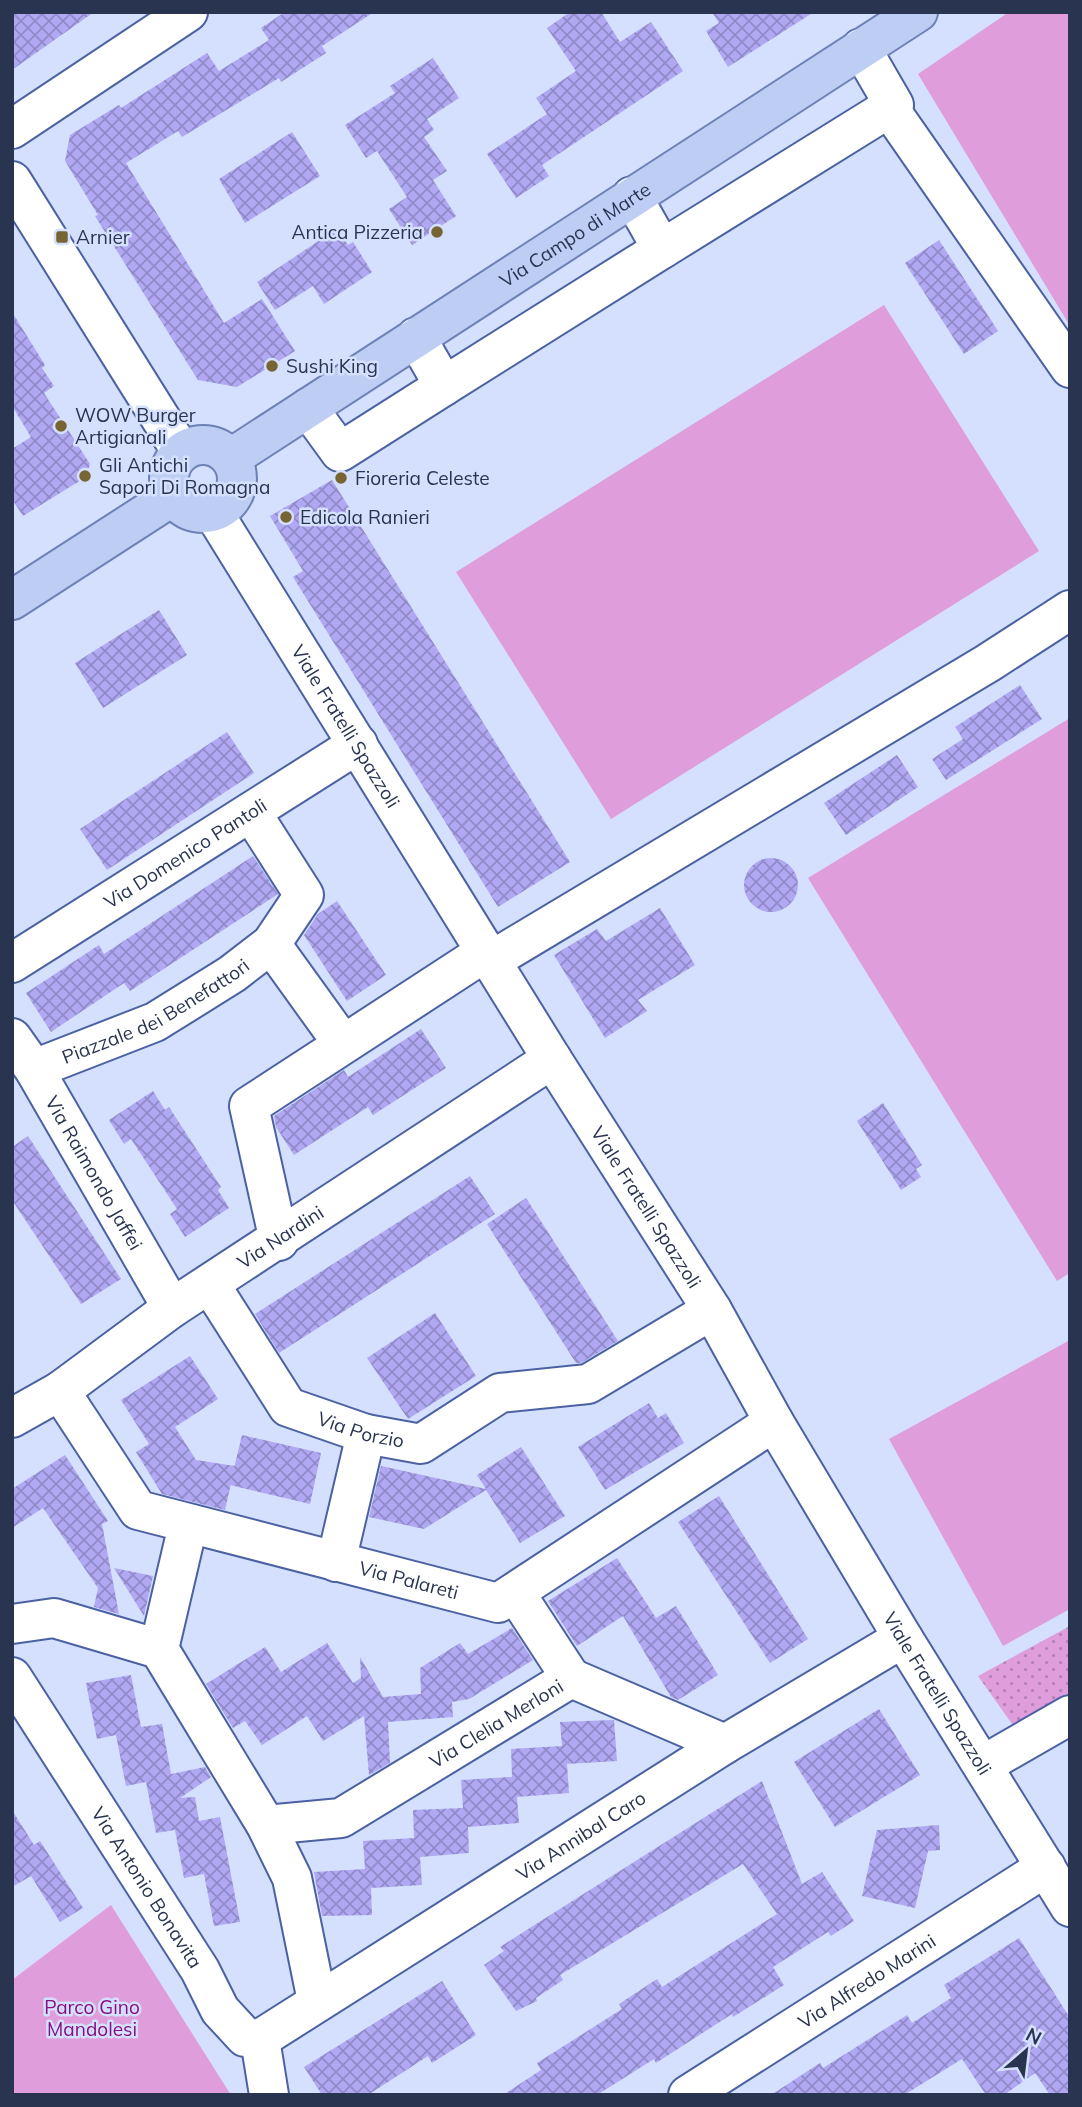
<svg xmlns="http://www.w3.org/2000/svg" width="1082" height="2107" viewBox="0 0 1082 2107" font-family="Mulish,sans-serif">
<defs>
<pattern id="grass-dots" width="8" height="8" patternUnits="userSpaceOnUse" patternTransform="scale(1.75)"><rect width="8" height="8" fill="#df9ddb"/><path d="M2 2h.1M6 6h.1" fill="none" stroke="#b581b4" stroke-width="1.8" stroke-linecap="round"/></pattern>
<pattern id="building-cross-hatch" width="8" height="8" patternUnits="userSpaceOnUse" patternTransform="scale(1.75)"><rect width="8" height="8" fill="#b1a8f4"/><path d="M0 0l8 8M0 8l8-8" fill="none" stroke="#908ac8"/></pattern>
</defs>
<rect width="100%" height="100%" fill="#d4e0fe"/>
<path fill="url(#grass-dots)" d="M1070 1626V1698L1017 1731 978 1676Z"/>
<path fill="#df9ddb" d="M1009 12H1070V326L918 74Z
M884 305 1039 551 611 819 456 572Z
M1070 718V1273L1057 1281 808 878Z
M1070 1340V1609L1003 1646 889 1439Z
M111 1905 231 2095H12V1980Z"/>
<path fill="url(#building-cross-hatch)" d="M12 12H94L12 70Z
M285 12H374L322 46 326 53 281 82 279 78 182 137 178 131 126 163 224 323 262 299 295 351 237 387 198 380 95 216 98 215 65 161 70 135 119 105 121 108 207 53 219 71 269 40 261 28Z
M570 12H601L620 42 651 22 683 71 542 165 549 176 516 198 487 154 547 114 536 98 576 71 547 28Z
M712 12H814L728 67 706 31 719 23Z
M433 58 459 98 427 119 434 130 424 137 447 171 433 180 456 216 412 245 389 209 407 197 377 151 366 158 345 125 395 93 390 86Z
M292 132 320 176 245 223 219 179Z
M338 228 348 245 353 242 372 272 324 304 313 286 275 310 257 282Z
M939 240 998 331 964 354 905 263Z
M12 312 45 365 42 368 54 386 44 393 90 464 86 477 23 516 12 499V449L31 437 12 406Z
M332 480 570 862 498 907 293 577 303 571 270 516Z
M159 610 187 655 103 708 75 663Z
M1020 685 1042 719 946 780 932 759 963 739 955 727Z
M227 732 254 773 107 870 80 829Z
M897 755 918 787 846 835 824 803Z
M253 856 278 894 130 991 124 983 51 1032 26 993 99 945 104 954Z
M744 885a27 27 0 1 1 54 0a27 27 0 1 1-54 0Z
M337 901 386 975 347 1001 304 935 318 914Z
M660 908 695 965 638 1000 647 1011 605 1038 554 955 597 929 606 941Z
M421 1029 446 1068 373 1115 368 1107 294 1155 276 1127 274 1116 344 1070 348 1077Z
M153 1091 165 1110 169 1107 221 1187 218 1190 229 1208 185 1237 170 1214 177 1209 131 1139 124 1144 109 1120Z
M883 1103 922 1165 916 1169 921 1177 901 1190 857 1121Z
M28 1136 121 1279 81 1304 12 1200V1147Z
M470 1176 495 1214 279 1353 255 1314Z
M526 1198 618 1341 581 1363H576L487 1224Z
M435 1313 476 1376 408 1419 367 1358Z
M190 1356 218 1399 175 1427 196 1460 235 1466 225 1510 162 1494 136 1452 149 1444 121 1400Z
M649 1403 658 1418 666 1413 684 1443 605 1490 578 1447Z
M242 1435 321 1453 310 1504 230 1485Z
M521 1447 565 1516 520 1543 486 1490 424 1529 369 1517 381 1466 486 1489 477 1475Z
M65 1455 108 1521 102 1524 119 1614 94 1607 98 1588 43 1508 12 1528V1489Z
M719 1496 808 1639 770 1663 678 1522Z
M617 1558 656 1618 676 1606 718 1675 678 1700 671 1697 623 1616 577 1646 548 1601Z
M114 1568 153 1576 144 1616Z
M512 1628 533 1660 469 1699 452 1702 453 1717 388 1722 390 1763 369 1775 364 1716 323 1741 307 1716 262 1745 245 1721 233 1728 206 1684 265 1647 281 1672 327 1643 353 1683 361 1678 360 1657 383 1697 421 1694 420 1668 460 1643 468 1654Z
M131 1675 141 1727 162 1724 171 1774 205 1767 211 1777 180 1798 195 1797 199 1821 220 1817 240 1922 214 1926 204 1874 184 1878 175 1830 156 1833 146 1782 126 1786 116 1735 97 1739 86 1683Z
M879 1709 920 1775 835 1827 794 1762Z
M614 1720 617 1761 567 1764 569 1793 517 1797 519 1823 468 1827 469 1853 420 1857 422 1885 371 1888 372 1915 322 1916 314 1872 365 1869 363 1841 414 1838 413 1810 463 1808 461 1780 512 1777 511 1749 562 1746 560 1722Z
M762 1781 802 1884 822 1872 854 1921 831 1936 828 1932 773 1967 784 1985 733 2017 732 2014 656 2063 654 2059 597 2095H503L541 2070 537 2063 622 2009 619 2004 657 1979 662 1987 777 1914 743 1864 560 1975 563 1980 536 1998 537 2001 516 2011 484 1965 504 1951 500 1947 525 1931Z
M12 1810 34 1845 40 1841 83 1908 60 1922 31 1876 12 1887Z
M939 1825 940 1850 928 1851 915 1908 862 1896 877 1830Z
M1019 1938 1070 2018V2095H1050L1035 2073 1004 2095H986L962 2059 904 2095H771L820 2063 823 2068 907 2015 912 2023 951 1998 944 1985Z
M442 1981 476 2035 432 2063 428 2056 368 2095H322L304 2067Z"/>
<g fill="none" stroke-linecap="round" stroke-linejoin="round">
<defs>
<g id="minor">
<path d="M889 108 1070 368"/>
<path d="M12 129 188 12"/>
<path d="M12 181 181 451"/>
<path d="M662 249 894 105 861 48"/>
<path d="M444 386 662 249 632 196"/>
<path d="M308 408 340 452 444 386 416 337"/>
<path id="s1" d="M213 512 552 1059 712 1310 774 1422 903 1638 1070 1907"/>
<path d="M271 944 343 1044"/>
<path d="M492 960 988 663 1070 610"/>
<path id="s2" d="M12 963 358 744"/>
<path id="s3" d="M12 1038 34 1069 172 1308"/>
<path id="s4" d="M34 1069 155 1022 232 974 271 944 304 895 251 812"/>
<path d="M279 1241 249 1106 487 951"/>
<path id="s5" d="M211 1286 288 1407 366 1434 421 1444 500 1393 588 1384 712 1310"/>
<path id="s6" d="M60 1391 138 1510 498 1603 774 1422"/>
<path id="s7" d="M12 1418 60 1391 172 1308 552 1059"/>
<path d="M336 1562 366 1434"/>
<path d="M516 1594 571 1678"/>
<path d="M12 1624 54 1618 159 1649 266 1825 292 1878 317 2001"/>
<path d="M159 1649 188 1525"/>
<path id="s8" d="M12 1677 200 1970 220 2010 245 2037 260 2039"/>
<path d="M571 1678 725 1744"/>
<path d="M983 1765 1070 1715"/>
<path id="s9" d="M266 1825 341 1818 571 1678"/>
<path id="s10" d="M260 2039 725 1744 903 1638"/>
<path d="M260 2039 269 2095"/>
<path id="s11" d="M688 2095 1046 1867"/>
</g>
<g id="major">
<circle cx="203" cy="479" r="34"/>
<path id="s12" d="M231 458 918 12"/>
<path d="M12 600 173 496"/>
</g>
</defs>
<use href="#minor" stroke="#4b61a2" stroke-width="42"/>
<use href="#major" stroke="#6e81b6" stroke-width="42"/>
<use href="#minor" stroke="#fff" stroke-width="38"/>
<use href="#major" stroke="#becdf4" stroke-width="38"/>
</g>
<g fill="#776433" stroke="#d4e0fe" stroke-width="2.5">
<circle cx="437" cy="232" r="7"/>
<rect x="55" y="230" width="14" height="14" rx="3.5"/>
<circle cx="272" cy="366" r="7"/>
<circle cx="61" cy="426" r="7"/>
<circle cx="85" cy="476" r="7"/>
<circle cx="341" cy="478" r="7"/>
<circle cx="286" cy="517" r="7"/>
</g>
<g text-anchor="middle" stroke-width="5" stroke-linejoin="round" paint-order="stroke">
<g font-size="19" fill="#293451" stroke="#d4e0fe" text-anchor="start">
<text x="423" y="239" text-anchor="end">Antica Pizzeria</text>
<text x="76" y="244">Arnier</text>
<text x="286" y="373">Sushi King</text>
<text x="75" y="422">WOW Burger<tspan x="75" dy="22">Artigianali</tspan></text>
<text x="99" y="472">Gli Antichi<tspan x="99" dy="22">Sapori Di Romagna</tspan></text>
<text x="355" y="485">Fioreria Celeste</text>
<text x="300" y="524">Edicola Ranieri</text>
</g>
<g font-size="19" fill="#293451" stroke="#d4e0fe">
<text dy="7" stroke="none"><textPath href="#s12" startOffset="410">Via Campo di Marte</textPath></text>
<text dy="7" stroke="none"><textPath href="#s1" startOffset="252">Viale Fratelli Spazzoli</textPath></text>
<text dy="7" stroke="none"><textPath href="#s2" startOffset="205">Via Domenico Pantoli</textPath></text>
<text dy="7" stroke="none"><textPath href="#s4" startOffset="135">Piazzale dei Benefattori</textPath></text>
<text dy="7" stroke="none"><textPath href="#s3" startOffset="158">Via Raimondo Jaffei</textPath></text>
<text dy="7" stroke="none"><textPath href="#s1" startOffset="819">Viale Fratelli Spazzoli</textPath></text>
<text dy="7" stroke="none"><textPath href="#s7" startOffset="324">Via Nardini</textPath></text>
<text dy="7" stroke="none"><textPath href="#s5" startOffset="220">Via Porzio</textPath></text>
<text dy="7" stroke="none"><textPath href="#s6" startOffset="422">Via Palareti</textPath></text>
<text dy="7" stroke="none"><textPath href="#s1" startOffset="1386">Viale Fratelli Spazzoli</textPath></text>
<text dy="7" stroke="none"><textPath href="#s9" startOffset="257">Via Clelia Merloni</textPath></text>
<text dy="7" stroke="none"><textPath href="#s10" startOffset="380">Via Annibal Caro</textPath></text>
<text dy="7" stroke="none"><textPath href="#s8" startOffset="250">Via Antonio Bonavita</textPath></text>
<text dy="7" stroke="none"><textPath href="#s11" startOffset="212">Via Alfredo Marini</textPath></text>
</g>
<g font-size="19" fill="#860f85" stroke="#d4e0fe">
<text x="92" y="2014">Parco Gino<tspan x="92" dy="22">Mandolesi</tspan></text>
</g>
</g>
<rect width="1082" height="2107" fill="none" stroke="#293451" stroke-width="28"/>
<g transform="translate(1026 2051) rotate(28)" stroke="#d4e0fe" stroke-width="5" paint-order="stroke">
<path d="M0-5L12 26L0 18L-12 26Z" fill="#293451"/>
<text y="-10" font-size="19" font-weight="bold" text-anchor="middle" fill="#293451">N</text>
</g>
</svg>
